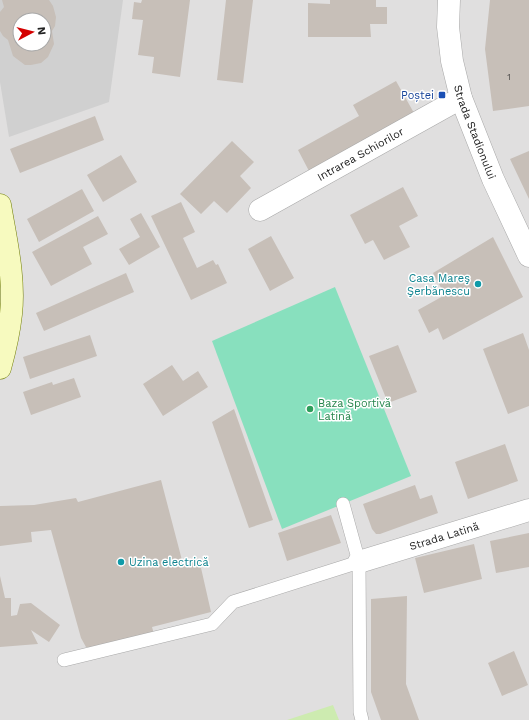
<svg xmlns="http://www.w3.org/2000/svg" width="529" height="720" viewBox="0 0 529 720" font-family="'Work Sans',sans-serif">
<rect width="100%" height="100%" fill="#f2efe9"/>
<path fill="#e0dfdf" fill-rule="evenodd" d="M0 0H529V720H0ZM20 20H44V44H20Z"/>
<path fill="#d0d0d0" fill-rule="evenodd" d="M0 0H123L109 102 9 137 0 82ZM20 20H44V44H20Z"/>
<path fill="#cdebb0" d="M333 705 339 720H287Z"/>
<path fill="#88e0be" d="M335 287 411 476 282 529 212 341Z"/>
<path fill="#c7bfb8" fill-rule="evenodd" d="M2 0H49L53 6 56 17 55 26 52 31 54 44 48 57 41 63 31 65H25L13 56 8 40 3 36 0 31V12L4 7ZM20 20H44V44H20Z
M142 0H190L180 77 152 73 154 57 138 55 143 20 132 19 134 2 141 3Z
M226 0H253L243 83 217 80Z
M330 0H376V7H387V24H370L371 37H308V3L330 4Z
M490 0H529V106L493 111 485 49Z
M396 81 414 113 309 171 298 150 359 116 353 105Z
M95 116 104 140 20 173 10 149Z
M232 141 254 162 240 176 251 188 227 213 214 201 201 214 180 194Z
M529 151V199L510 159Z
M121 155 137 182 103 202 87 175Z
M403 187 418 216 399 226 410 247 384 260 373 240 365 244 350 215Z
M82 189 94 211 39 242 27 219Z
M181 202 195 232 183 238 197 268 213 260 216 265 218 264 227 283 191 300 151 216Z
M141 213 160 247 129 265 119 249 140 237 130 219Z
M98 216 108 234 83 247 92 264 51 286 32 252Z
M271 236 294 278 270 291 248 249Z
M493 237 523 297 443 340 438 328 429 333 418 310 445 295 433 273Z
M126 273 134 292 44 331 36 313Z
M523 333 529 350V406L508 414 483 349Z
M90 335 97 356 30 379 23 357Z
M398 345 417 392 388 403 369 356Z
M172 365 183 381 198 371 208 387 163 416 143 384Z
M74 378 81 397 31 415 23 392 52 382 53 385Z
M234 409 273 520 249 528 212 422Z
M505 444 518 481 468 499 455 462Z
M161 480 183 564 199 559 211 612 152 627 154 634 98 648 86 647 81 638 51 530 31 532 32 542 0 546V506L34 505 76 498 78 502Z
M415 485 420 499 432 495 438 513 380 534H376L372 529 363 504Z
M331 515 341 543 287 561 278 533Z
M529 533V567L496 573 490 541Z
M474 544 482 579 424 593 415 558Z
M0 576 5 598H11V616L17 615 20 604 31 603 60 625 49 642 31 630 38 644 0 647Z
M407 596 406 684 419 720H381L371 692V599Z
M514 651 528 685 502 696 488 663Z"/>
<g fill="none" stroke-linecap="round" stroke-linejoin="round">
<defs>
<path id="service" d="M343 504 359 562 360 712 362 720
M64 660 212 624 233 602 359 562"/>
<g id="minor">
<path id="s1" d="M449 0 448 27 452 61 461 98 493 179 529 256"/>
<path id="s2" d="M260 210 461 98"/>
<path id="s3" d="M359 562 529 510"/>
</g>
<path id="secondary" d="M0 205C6 241 15 278 11 314 9 333 5 350 0 368"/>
</defs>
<use href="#service" stroke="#a9a9a9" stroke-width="14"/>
<use href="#minor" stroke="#a9a9a9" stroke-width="23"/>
<use href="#secondary" stroke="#707d05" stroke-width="23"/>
<use href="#service" stroke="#fff" stroke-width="13"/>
<use href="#minor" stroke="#fff" stroke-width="22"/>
<use href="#secondary" stroke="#f7fabf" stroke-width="22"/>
</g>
<rect fill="#1a4fb4" stroke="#fff" stroke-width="1.5" x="438" y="91" width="8" height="8" rx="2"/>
<g fill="#0f9aa8" stroke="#fff" stroke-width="1.5">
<circle cx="478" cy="284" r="4"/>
<circle cx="121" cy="562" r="4"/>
</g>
<circle fill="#2e9e5b" stroke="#fff" stroke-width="1.5" cx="310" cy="409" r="4"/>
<g text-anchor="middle" stroke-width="3" stroke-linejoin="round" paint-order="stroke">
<g font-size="9" fill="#4b4948">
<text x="509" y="80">1</text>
</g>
<g font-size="11" fill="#164399" stroke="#fff" text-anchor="end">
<text x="434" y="99">Poștei</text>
</g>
<g font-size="11" fill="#222" stroke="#fff">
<text dy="4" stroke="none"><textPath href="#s1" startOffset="136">Strada Stadionului</textPath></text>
<text dy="4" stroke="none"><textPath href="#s2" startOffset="115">Intrarea Schiorilor</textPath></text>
<text dy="4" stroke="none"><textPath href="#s3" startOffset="89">Strada Latină</textPath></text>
</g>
<g font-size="11" fill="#0d838f" stroke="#fff" text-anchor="end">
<text x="470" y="282">Casa Mareş<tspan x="470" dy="13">Şerbănescu</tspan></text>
<text x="129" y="566" text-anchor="start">Uzina electrică</text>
</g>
<g font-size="11" fill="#27864d" stroke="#fff" text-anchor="start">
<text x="318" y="407">Baza Sportivă<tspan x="318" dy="13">Latină</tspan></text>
</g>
</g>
<g transform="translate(32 32) rotate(83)"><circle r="19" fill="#ffffff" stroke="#a7a7a7"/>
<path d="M0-3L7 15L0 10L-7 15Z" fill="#d40000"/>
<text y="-6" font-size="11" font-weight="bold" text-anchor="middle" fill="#222222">N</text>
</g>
</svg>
